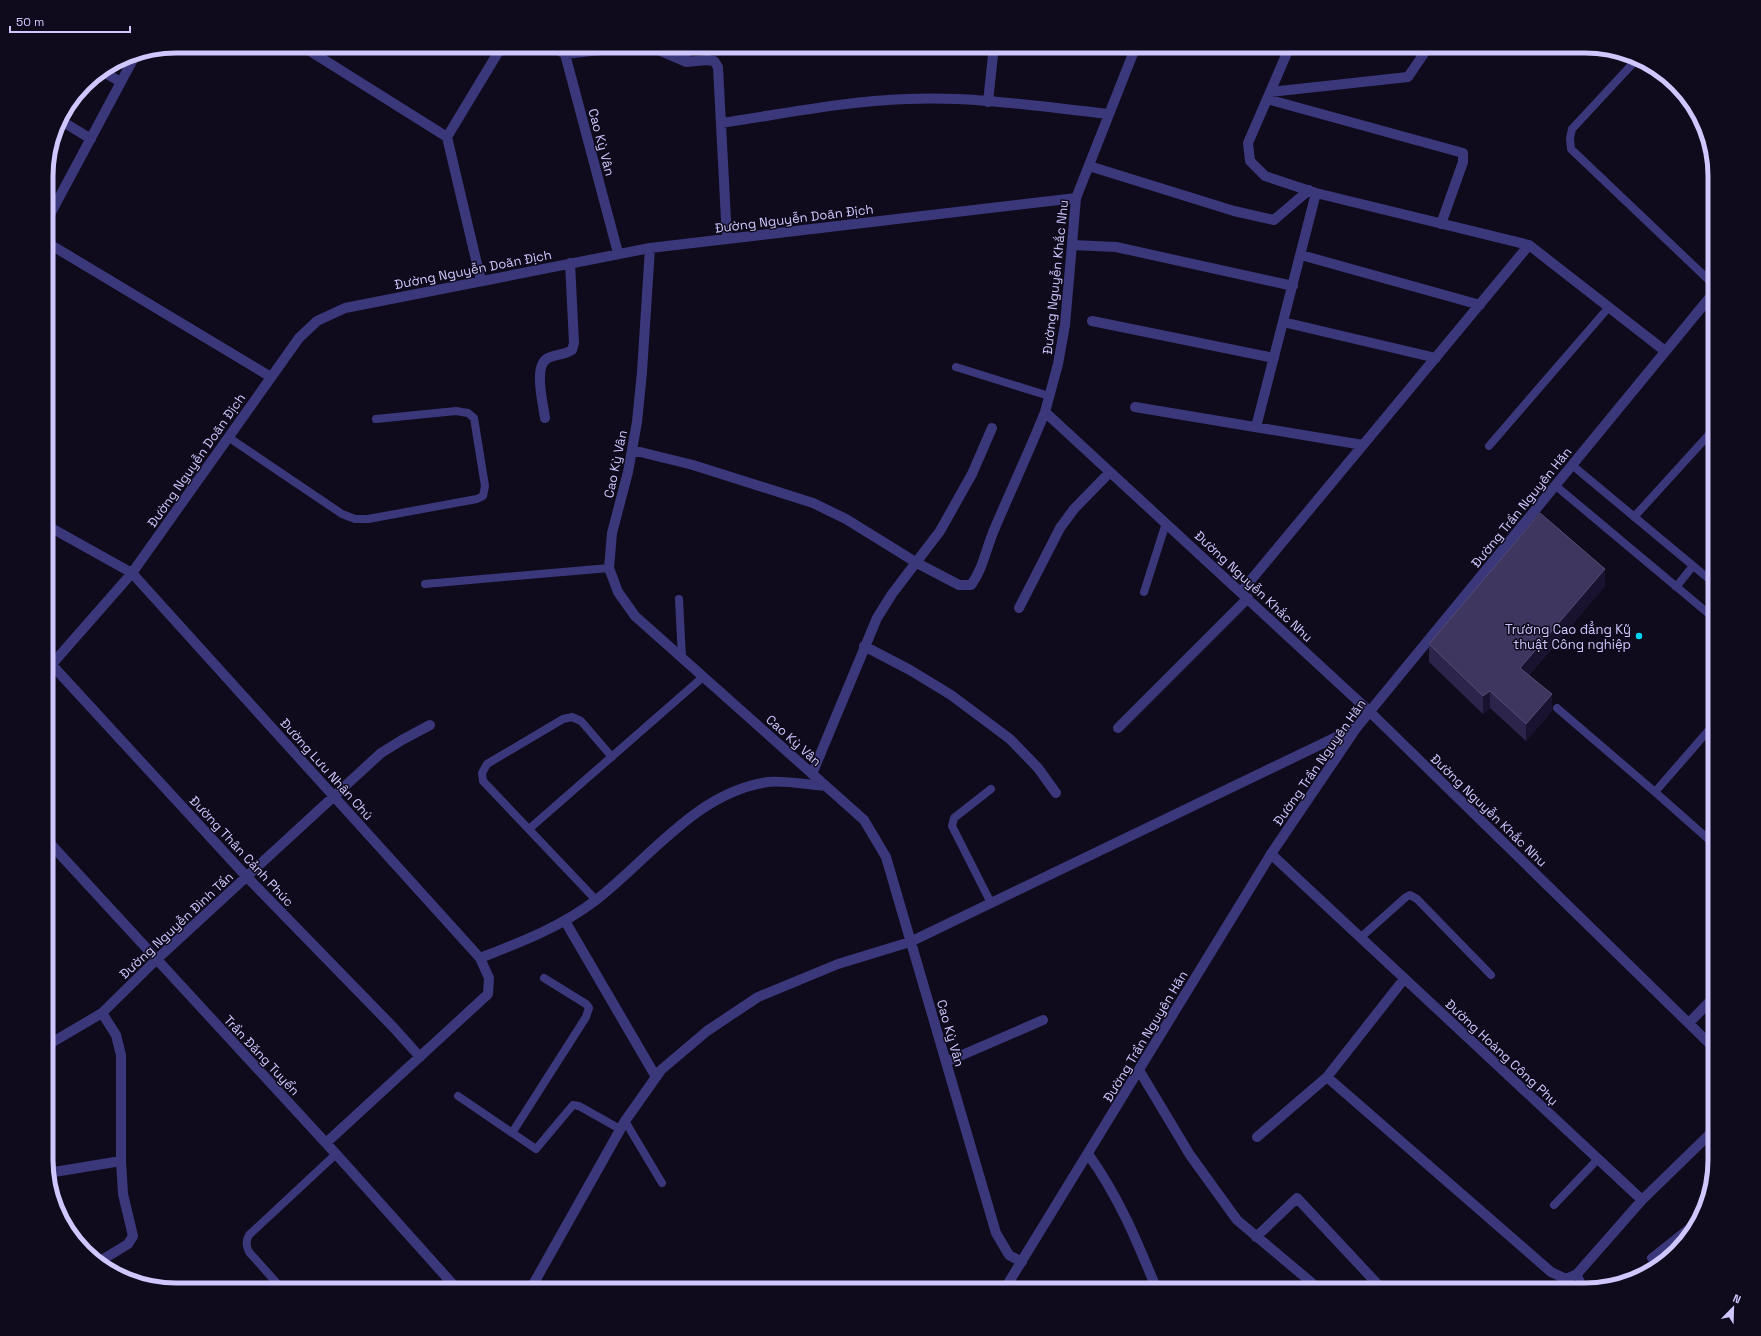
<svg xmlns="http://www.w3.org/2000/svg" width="1761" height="1336" viewBox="0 0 1761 1336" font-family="'Space Grotesk',sans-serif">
<rect width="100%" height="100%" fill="#0f0b1c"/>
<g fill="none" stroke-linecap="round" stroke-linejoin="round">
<path stroke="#3b377b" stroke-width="8" d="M1637 59 1572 129 1570 138 1571 149 1715 286
M686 62 688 46
M956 367 1049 396
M228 437 342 514 355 519H368L477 499 483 496 485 486 474 418 468 413 456 411 376 419
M1489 446 1609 307
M1572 465 1715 584
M1556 486 1715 619
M1634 517 1715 428
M425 584 609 568
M1676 587 1693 566
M1144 592 1166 523
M679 599 682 658
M1557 708 1655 792
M1715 723 1655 792 1715 845
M529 829 703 677
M596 900 483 781 482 773 487 764 563 719 572 717 581 721 612 757
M991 903 952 826 954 818 991 789
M1360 938 1406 897 1410 895 1417 899 1491 975
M458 1096 536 1149 573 1105 579 1106 620 1129
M625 1121 662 1183
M512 1133 586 1017 589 1008 586 1004 544 978
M1554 1205 1598 1159
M1651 1258 1690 1227 1696 1224
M1577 1274 1585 1290
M283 1290 249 1252C246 1246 246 1240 249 1235L336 1154"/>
<path stroke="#3b377b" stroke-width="10" d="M302 46 447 137 481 281
M551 46 565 54 618 253
M567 46 565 54 636 46
M649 46 686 62 707 60 714 61 718 67 727 239
M1136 46 1076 198 1065 325 1058 364 1045 412 1369 711 1715 1049
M1290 46 1248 143 1250 161 1265 176 1316 193 1529 245 1665 351
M103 72 121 82
M1270 92 1408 77 1429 46
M1267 99 1463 153V162L1441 224
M988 102 993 55 991 46
M60 120 91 139
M721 123C782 114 846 101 907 99 974 96 1043 107 1109 114
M447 137 502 46
M1089 166 1234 211 1274 220 1309 190
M46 222 136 54
M46 242 271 377
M1072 245 1116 247 1293 286
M650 248 642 372 637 422 628 472 612 533 609 568 618 592 635 616 864 820 886 857 996 1233 1009 1255 1022 1262
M1301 255 1480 305
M1092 321 1274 358
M1283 322 1436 358
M1135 407 1363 445
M545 418C543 403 533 365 548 358 557 354 564 355 572 350L574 343 570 263
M1256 427 1316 193
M632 450 693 465 813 503 846 519 917 563 959 585H971C983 569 986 549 994 530 1011 490 1029 452 1045 412
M46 525 132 573 480 958 489 978 488 994 326 1143
M1241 592 1529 245
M1019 608 1060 528 1074 509 1110 472
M864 646 910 670 951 695 1010 739 1038 768 1056 793
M46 662 52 665 246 876 394 1028 420 1057
M46 671 132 573 299 338 317 321 345 308 650 248 1076 198
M1118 728 1248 598
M812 774 877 618 892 594 940 531 972 474 992 428
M46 839 336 1154 458 1290
M1271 854 1642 1200 1715 1129
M565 921 656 1077
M480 958C521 942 561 927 596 900 650 858 697 792 768 782 784 780 810 785 826 786
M1689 1023 1715 996
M46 1046 102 1013 157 959 381 753 402 740 430 725
M946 1062 1043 1020
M1139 1070 1190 1155 1237 1220 1312 1283
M1327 1077 1551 1272 1566 1279 1577 1274 1642 1200
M1257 1137 1327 1077 1404 979
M1088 1154C1119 1197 1137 1241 1157 1290
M48 1173 121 1161
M1256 1237 1297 1198 1383 1290
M97 1263 128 1244 133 1236 123 1194 121 1161V1055L116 1035 102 1013
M530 1290 625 1121 661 1070 707 1031 758 997 838 964 910 942 1357 727"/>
<path stroke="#3b377b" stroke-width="10" d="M1004 1290 1271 854 1357 727 1715 291"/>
</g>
<path fill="#2c244b" d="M1605 586 1529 675 1552 711 1526 741 1490 708 1483 714 1429 662V644Z"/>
<path fill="#191330" d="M1605 569V586L1520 685V668Z
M1490 691V708L1483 714V696Z
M1552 694V711L1526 741V724Z"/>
<path fill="#3e365e" stroke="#544c77" d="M1540 513 1605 569 1520 668 1552 694 1526 724 1490 691 1483 696 1429 644Z"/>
<circle fill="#03d3ef" stroke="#0f0b1c" stroke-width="1.5" cx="1639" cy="636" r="4"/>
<g text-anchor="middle" stroke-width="3" stroke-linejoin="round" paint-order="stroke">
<g font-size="13" fill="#cfc7fe" stroke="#0f0b1c">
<text transform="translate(602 142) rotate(75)" y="5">Cao Kỳ Vân</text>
<text transform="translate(794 218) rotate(-7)" y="5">Đường Nguyễn Doãn Địch</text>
<text transform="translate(473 269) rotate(-11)" y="5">Đường Nguyễn Doãn Địch</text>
<text transform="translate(1055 277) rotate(-84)" y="5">Đường Nguyễn Khắc Nhu</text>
<text transform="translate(196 460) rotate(-55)" y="5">Đường Nguyễn Doãn Địch</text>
<text transform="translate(615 464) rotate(-78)" y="5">Cao Kỳ Vân</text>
<text transform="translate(1521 507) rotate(-51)" y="5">Đường Trần Nguyên Hãn</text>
<text transform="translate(1254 586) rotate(43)" y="5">Đường Nguyễn Khắc Nhu</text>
<text transform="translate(794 740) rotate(42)" y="5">Cao Kỳ Vân</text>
<text transform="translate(1319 762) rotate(-55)" y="5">Đường Trần Nguyên Hãn</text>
<text transform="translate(327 769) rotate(48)" y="5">Đường Lưu Nhân Chú</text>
<text transform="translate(1489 810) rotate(44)" y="5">Đường Nguyễn Khắc Nhu</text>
<text transform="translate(242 851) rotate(47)" y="5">Đường Thân Cảnh Phúc</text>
<text transform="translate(176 925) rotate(-43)" y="5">Đường Nguyễn Đình Tấn</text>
<text transform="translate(951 1033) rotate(74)" y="5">Cao Kỳ Vân</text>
<text transform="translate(1145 1036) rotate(-59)" y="5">Đường Trần Nguyên Hãn</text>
<text transform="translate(1502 1052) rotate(43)" y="5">Đường Hoàng Công Phụ</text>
<text transform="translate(262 1055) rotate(47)" y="5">Trần Đăng Tuyển</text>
</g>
<g font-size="13" fill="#cfc7fe" stroke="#0f0b1c" text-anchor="end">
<text x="1631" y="634">Trường Cao đẳng Kỹ<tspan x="1631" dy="15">thuật Công nghiệp</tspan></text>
</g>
</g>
<path d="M0 0H1761V1336H0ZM176 53H1585A123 123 0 0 1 1708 176V1160A123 123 0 0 1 1585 1283H176A123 123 0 0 1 53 1160V176A123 123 0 0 1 176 53Z" fill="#0f0b1c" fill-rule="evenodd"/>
<path fill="none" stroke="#cfc7fe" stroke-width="5" d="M176 53H1585A123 123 0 0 1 1708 176V1160A123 123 0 0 1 1585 1283H176A123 123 0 0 1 53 1160V176A123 123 0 0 1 176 53Z"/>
<g transform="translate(1733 1308) rotate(23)" stroke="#0f0b1c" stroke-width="3" paint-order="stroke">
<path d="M0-3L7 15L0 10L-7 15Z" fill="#cfc7fe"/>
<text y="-6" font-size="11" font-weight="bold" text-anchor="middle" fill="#cfc7fe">N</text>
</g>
<path d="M10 26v6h120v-6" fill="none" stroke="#cfc7fe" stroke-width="2"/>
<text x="16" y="26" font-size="12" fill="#cfc7fe" stroke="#0f0b1c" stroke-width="3" paint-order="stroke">50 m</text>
</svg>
